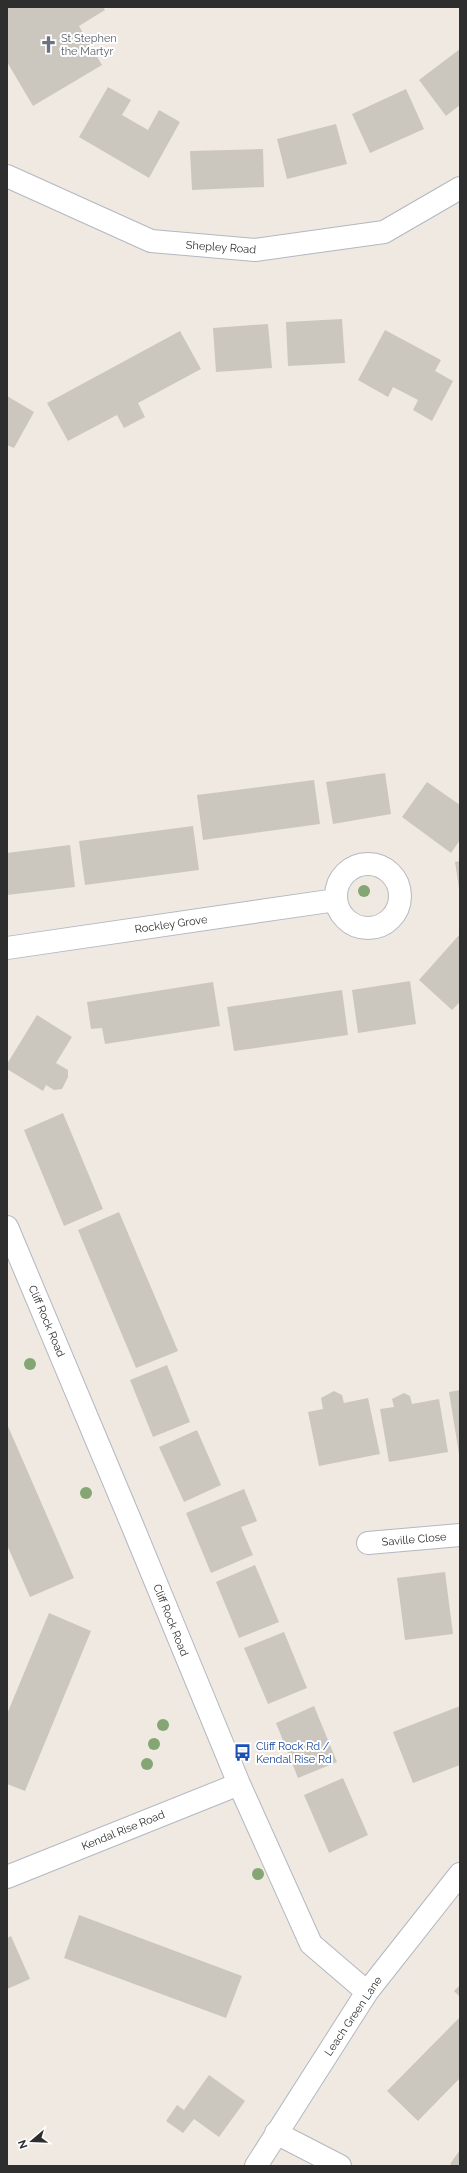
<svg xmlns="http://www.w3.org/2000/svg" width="467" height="2173" viewBox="0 0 467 2173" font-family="Raleway,sans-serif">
<rect width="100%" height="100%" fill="#efe9e1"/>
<path fill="#cbc7bf" d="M7 7H103L105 10 79 26 102 65 33 106 7 62Z
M460 49V105L446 116 419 80Z
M108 87 131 100 122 115 148 130 159 110 180 122 149 178 79 137Z
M406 89 424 129 370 153 352 114Z
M336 124 347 164 287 179 277 139Z
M263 149 264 187 192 190 190 151Z
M342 319 345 363 288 366 286 322Z
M268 324 272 368 216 372 213 328Z
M385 330 441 360 435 371 453 381 432 421 413 410 418 400 393 387 388 397 358 380Z
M180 331 201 369 138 403 145 417 124 428 117 415 68 441 47 403Z
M7 396 34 412 14 448 7 445Z
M385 773 391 814 333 824 326 782Z
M314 780 320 824 203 840 197 795Z
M427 782 460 805V840L451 853 402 817Z
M193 826 199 870 85 885 79 841Z
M70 845 75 887 7 895V853Z
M460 861V887L459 888 455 862Z
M460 934V1002L452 1010 419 980Z
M410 981 416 1024 358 1033 352 990Z
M213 982 220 1026 105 1044 102 1028 91 1029 87 1002Z
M342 990 348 1035 234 1051 227 1007Z
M37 1015 72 1037 56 1063 68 1070V1077L62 1089 54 1090 46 1085 43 1091 7 1069V1064Z
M63 1113 103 1209 64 1226 24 1130Z
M119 1212 178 1351 136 1368 78 1230Z
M167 1365 190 1422 153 1437 130 1380Z
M460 1390V1454H459L449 1392Z
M334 1391 342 1395 344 1403 368 1398 380 1454 319 1466 308 1412 323 1409 321 1398Z
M404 1393 410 1396 412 1404 439 1399 448 1452 389 1462 380 1409 394 1407 392 1399Z
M7 1424 74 1578 30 1597 7 1545Z
M197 1430 221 1485 184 1502 159 1447Z
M244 1489 257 1521 241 1527 253 1555 211 1573 186 1513Z
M255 1565 279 1622 239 1638 216 1582Z
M445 1572 453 1634 405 1640 397 1578Z
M49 1613 91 1631 25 1791 7 1784V1714Z
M284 1632 307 1688 268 1704 244 1648Z
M314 1706 337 1762 298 1778 276 1723Z
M460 1706V1765L413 1783 393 1732Z
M343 1778 368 1835 329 1853 304 1795Z
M79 1915 242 1976 226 2018 64 1958Z
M11 1936 30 1979 7 1989V1938Z
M460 1985V1997L454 1991Z
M460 2017V2078L418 2121 387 2091Z
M209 2075 245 2101 219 2137 194 2119 183 2133 166 2121 177 2105 184 2110Z
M460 2150V2166H453L450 2164Z"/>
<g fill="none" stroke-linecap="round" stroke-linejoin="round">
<defs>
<path id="minor" d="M7 176 151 241 255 250 384 232 460 188
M336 896a32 32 0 1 1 64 0a32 32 0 1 1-64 0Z
M7 948 336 900
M7 1227 133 1527 239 1784 311 1944 367 1992
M368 1543 460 1535
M7 1877 239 1784
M276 2133 340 2166
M256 2166 367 1992 460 1874"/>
</defs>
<use href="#minor" stroke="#b4b7c1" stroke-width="24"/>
<use href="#minor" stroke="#fff" stroke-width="22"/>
</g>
<g fill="#84a574">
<circle cx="364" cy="891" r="6"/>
<circle cx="30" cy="1364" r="6"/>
<circle cx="86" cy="1493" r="6"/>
<circle cx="163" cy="1725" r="6"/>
<circle cx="154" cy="1744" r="6"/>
<circle cx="147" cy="1764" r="6"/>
<circle cx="258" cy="1874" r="6"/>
</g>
<defs>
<symbol id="church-bare" viewBox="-9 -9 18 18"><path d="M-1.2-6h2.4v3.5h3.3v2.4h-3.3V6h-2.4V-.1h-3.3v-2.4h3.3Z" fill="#6b7280" stroke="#fff" stroke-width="2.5" paint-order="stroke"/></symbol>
<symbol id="bus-bare" viewBox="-9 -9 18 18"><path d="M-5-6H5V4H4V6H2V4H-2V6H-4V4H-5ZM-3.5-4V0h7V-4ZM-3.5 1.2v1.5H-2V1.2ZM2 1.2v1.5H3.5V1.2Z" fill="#1a4fb4" stroke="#fff" stroke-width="2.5" paint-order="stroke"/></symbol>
</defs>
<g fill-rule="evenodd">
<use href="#church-bare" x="36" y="32" width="25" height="25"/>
<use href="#bus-bare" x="230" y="1740" width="25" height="25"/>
</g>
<g text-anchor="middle" stroke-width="4" stroke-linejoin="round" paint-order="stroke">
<g font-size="11" fill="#5b616d" stroke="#fff" text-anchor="start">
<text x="61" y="42">St Stephen<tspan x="61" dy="13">the Martyr</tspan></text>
</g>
<g font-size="11" fill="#2e2e2e" stroke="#fff">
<text transform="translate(221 247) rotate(4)" y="4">Shepley Road</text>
<text transform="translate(171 924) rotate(-8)" y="4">Rockley Grove</text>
<text transform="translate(47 1321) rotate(67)" y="4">Cliff Rock Road</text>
<text transform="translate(414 1539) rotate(-5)" y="4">Saville Close</text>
<text transform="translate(171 1620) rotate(68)" y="4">Cliff Rock Road</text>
<text transform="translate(123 1830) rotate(-22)" y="4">Kendal Rise Road</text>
<text transform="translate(353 2016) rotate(-56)" y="4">Leach Green Lane</text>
</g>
<g font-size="11" fill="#164399" stroke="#fff" text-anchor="start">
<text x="256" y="1750">Cliff Rock Rd /<tspan x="256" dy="13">Kendal Rise Rd</tspan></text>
</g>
</g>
<rect width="467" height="2173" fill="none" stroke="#2e2e2e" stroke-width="16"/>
<g transform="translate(32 2141) rotate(251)" stroke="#ffffff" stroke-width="3" paint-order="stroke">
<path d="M0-3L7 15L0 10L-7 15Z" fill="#2e2e2e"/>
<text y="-6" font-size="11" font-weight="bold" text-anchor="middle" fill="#2e2e2e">N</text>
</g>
</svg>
